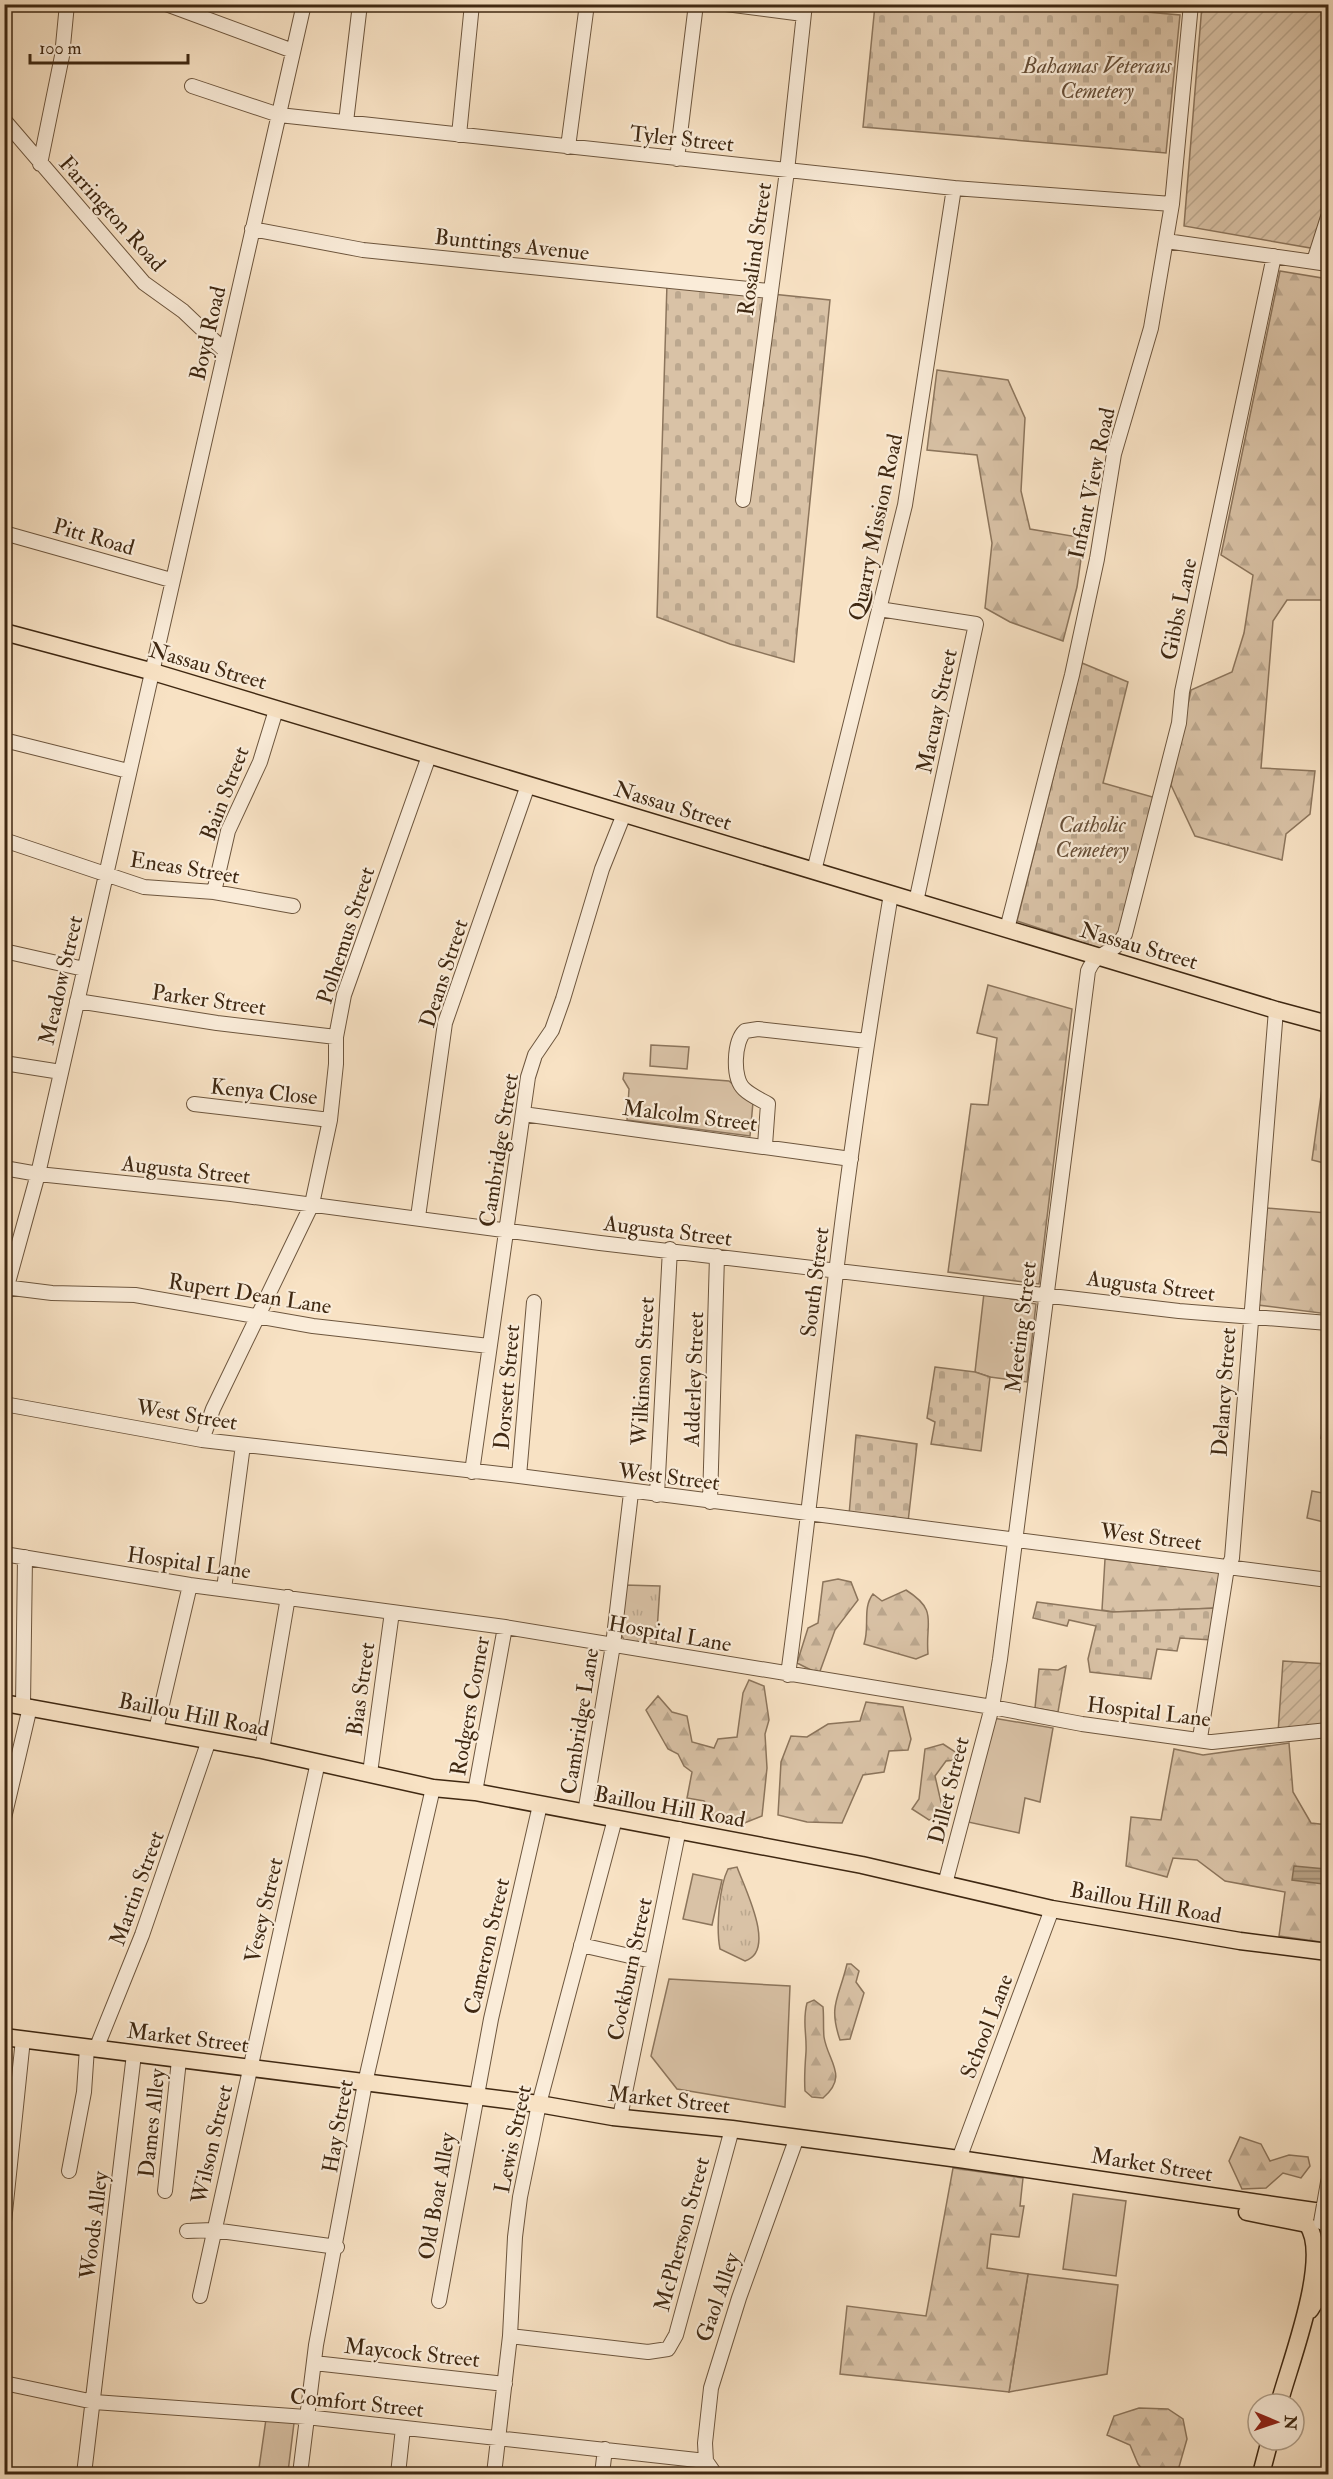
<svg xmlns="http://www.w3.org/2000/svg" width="1333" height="2479" viewBox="0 0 1333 2479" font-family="'IM FELL Double Pica',serif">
<defs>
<pattern id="forest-firs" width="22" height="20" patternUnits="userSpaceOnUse" patternTransform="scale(1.5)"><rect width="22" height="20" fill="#d9c2a6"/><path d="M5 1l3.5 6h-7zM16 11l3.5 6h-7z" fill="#bba78e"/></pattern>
<pattern id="cemetery-stones" width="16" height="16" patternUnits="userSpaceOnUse" patternTransform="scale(1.5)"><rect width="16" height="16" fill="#d9c2a6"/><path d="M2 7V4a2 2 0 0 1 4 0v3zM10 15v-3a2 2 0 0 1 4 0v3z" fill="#bba78e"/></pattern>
<pattern id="park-tufts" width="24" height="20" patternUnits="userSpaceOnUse" patternTransform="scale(1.5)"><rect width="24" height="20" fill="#d9c2a6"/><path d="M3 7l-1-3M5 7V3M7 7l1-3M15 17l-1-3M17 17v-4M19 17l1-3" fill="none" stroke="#bba78e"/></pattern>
<pattern id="garden-furrows" width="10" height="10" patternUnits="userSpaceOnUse" patternTransform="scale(1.5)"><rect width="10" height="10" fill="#d9c2a6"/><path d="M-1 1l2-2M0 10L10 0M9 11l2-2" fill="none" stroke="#bba78e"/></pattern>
<pattern id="water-rules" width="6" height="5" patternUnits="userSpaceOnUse" patternTransform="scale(1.5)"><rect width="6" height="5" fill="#b9a387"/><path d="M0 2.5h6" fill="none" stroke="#98856d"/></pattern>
</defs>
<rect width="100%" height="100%" fill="#f8e2c4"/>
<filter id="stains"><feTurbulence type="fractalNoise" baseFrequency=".00333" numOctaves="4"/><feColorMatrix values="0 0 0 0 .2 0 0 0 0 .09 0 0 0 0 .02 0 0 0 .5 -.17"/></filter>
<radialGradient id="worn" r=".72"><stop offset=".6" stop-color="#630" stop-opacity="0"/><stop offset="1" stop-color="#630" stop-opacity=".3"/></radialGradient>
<path fill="#d9c2a6" stroke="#8c755c" stroke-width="1.5" d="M651 1045 689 1047 687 1069 650 1066Z
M624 1073 729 1081 753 1102 750 1136 627 1120 629 1089 623 1079Z
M984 1293 1036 1304 1027 1382 990 1377 975 1372Z
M1312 1491 1328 1494V1523L1307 1518Z
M993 1718 1053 1728 1040 1802 1025 1798 1019 1833 968 1822Z
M693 1874 722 1880 712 1925 683 1919Z
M669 1979 790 1986 785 2107 677 2089 651 2056Z
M1073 2194 1126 2201 1116 2276 1063 2269Z
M1028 2274 1118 2285 1107 2374 1009 2392Z
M266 2419 294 2423 288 2472 259 2468Z"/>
<path fill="url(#forest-firs)" stroke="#8c755c" stroke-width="1.5" d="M1280 271 1328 279V603L1326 600H1287L1273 621 1261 768 1315 771 1310 814 1286 834 1282 860 1195 836 1171 785 1191 690 1232 672 1244 633 1253 575 1221 555Z
M937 370 1008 380 1025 418 1021 491 1030 529 1084 538 1077 587 1063 641 1010 622 985 608 992 543 977 455 927 450Z
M988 985 1072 1009 1039 1284 948 1272 971 1104 988 1105 997 1038 977 1033Z
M1267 1208 1327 1213 1328 1209V1314L1258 1305Z
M1105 1559 1223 1573 1218 1608 1113 1612 1102 1610Z
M838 1579 851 1582 858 1600 835 1630 819 1674 797 1663 808 1628 818 1623 823 1582Z
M906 1590C939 1611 925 1621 928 1654L916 1659 864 1644C870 1627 862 1608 873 1594L882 1601Z
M1066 1666 1058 1712 1035 1708 1039 1669 1058 1670Z
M749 1680 764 1686 769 1720 765 1734 767 1768 762 1816 742 1824 714 1818 704 1801 687 1798 692 1772 684 1766 678 1754 668 1749 646 1710 658 1696 672 1712 687 1716 692 1742 714 1748 718 1739 737 1737 743 1693Z
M866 1702 903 1707 911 1739 908 1750 889 1751 884 1772 863 1775 842 1823 807 1822 778 1815 781 1762 791 1736 807 1737 828 1724 860 1721Z
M1289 1743 1293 1792 1311 1823 1328 1825V1943L1279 1936 1285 1892 1225 1881 1197 1860 1173 1858 1167 1877 1126 1866 1131 1817 1161 1820 1174 1749 1203 1755Z
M943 1744 957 1753 956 1760 946 1761 935 1776 944 1815 929 1820 912 1809 919 1799 925 1749Z
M847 1964H851L859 1971 856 1982 864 1993 850 2039 840 2040C828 2005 839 1998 847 1964Z
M814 2000 823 2007C824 2017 823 2027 824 2037 828 2062 849 2076 823 2098L812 2097 805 2091C804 2077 805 2065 806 2052 807 2033 802 2022 807 2003Z
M1240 2137 1261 2144 1270 2161 1289 2155 1308 2157 1310 2166 1301 2178 1283 2173 1266 2188 1242 2189 1229 2161Z
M953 2168 1023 2178 1020 2206H1024L1019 2237 991 2234 987 2268 1028 2274 1009 2392 840 2374 847 2306 926 2316Z
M1139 2408 1168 2409 1183 2419 1187 2439 1177 2474H1146L1138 2464 1130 2445 1107 2435 1114 2416Z"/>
<path fill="url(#cemetery-stones)" stroke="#8c755c" stroke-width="1.5" d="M1055 4 1180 15 1166 153 863 127 875 5Z
M667 283 830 300 794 662 730 644 657 617Z
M1082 663 1128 682 1103 783 1156 798 1115 944 1105 950 1017 921Z
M1328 1045V1164L1312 1160Z
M935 1367 975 1372 990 1377 981 1451 931 1444 935 1422 927 1418Z
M856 1435 917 1444 908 1522 849 1515Z
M1037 1602 1113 1612 1218 1608 1212 1640 1180 1638 1177 1651 1157 1649 1151 1679 1090 1672 1088 1659 1096 1626 1069 1620 1067 1626 1033 1618Z"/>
<path fill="url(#park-tufts)" stroke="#8c755c" stroke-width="1.5" d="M624 1585 660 1586 656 1646 625 1641 619 1632Z
M737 1867C745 1889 777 1951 745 1961L720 1949C716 1929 719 1887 728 1869Z"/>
<path fill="url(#garden-furrows)" stroke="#8c755c" stroke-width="1.5" d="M1202 5H1328V251L1184 226Z
M1328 1396V1439L1321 1438Z
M1283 1661 1328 1664V1728L1278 1733Z"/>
<path fill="url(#water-rules)" stroke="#887258" stroke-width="1.5" d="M1294 1866 1325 1869 1323 1884 1292 1880Z"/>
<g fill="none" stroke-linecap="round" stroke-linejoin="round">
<defs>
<path id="minor" d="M166 4 293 51
M726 4 803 14
M192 86 279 115 954 188 1172 204
M4 120 144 283 183 311 224 350
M346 122 360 4
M459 135 472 4
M568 147 587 4
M677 159 696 4
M40 164 62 56 67 4
M252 229 363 250 769 291
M1166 241 1328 264
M1314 261 1328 217
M743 500 787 171 805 4
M4 533 171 580
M879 609 976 624 916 902
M4 740 128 771
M4 840 144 887 214 892 293 906
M814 871 905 505 954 188
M214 892 228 831 260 762 276 710
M1007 929 1072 675 1097 559 1114 454 1151 328 1172 204 1191 4
M4 951 84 969
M77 1001 217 1023 336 1037
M4 1063 61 1072
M194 1104 330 1120
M523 1114 851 1159
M765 1145 768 1104C761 1100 750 1095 744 1089 732 1078 734 1041 745 1031L758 1029 867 1041
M4 1168 38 1174 231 1194 600 1243 1179 1311 1328 1323
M418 1217 445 1023 528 785
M4 1287 52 1293 135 1295 313 1326 489 1346
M4 1297 38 1174 304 4
M4 1404 202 1440 519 1476 1328 1580
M202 1440 213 1409 312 1204 330 1120 336 1064V1037L344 995 429 756
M472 1472 528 1077 535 1055 552 1030 563 999 602 869 624 814
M519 1476 534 1302
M657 1495 670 1249
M710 1502 717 1256
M4 1554 190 1585 505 1627 992 1707 1082 1724 1212 1742 1328 1730
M224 1589 243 1445
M788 1675C806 1541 820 1407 836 1273 851 1146 870 1020 891 894
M23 1705 25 1557
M156 1730 190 1585
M1200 1738 1226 1574 1232 1558 1276 1010
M262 1750 288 1597
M370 1773 392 1612
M475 1792 505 1627
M585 1813 613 1645 631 1493
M4 1818 30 1707
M945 1884 992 1707 1000 1659 1088 971C1097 949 1113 957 1125 934L1179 723 1182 692 1274 256
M581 1945 652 1961
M96 2049 142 1935 209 1740
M620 2117 679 1829
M959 2159 1052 1909
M69 2171 84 2092 87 2048
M165 2191 179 2060
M1324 2205 1328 2182
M4 2222 23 2039
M187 2231 213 2230 337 2247
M200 2296 318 1762
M439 2301 491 2019 540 1805
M510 2336 648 2352 668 2349 676 2335 732 2129
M314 2363 505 2384
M4 2383 94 2402 306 2417 706 2461
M84 2474 134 2054
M300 2474 316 2345 365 2083 433 1788
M398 2474 403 2428
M494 2474 510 2336 515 2237 520 2197 539 2104 615 1819
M602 2474 605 2449
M715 2474 706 2461 705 2443 711 2388 739 2298 797 2137"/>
<path id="major" d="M4 632 150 671 1276 1010 1328 1024
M4 1703 262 1750 433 1788 475 1792 862 1865 1052 1909 1240 1941 1328 1952
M4 2037 539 2104 613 2117 732 2129 959 2159 1328 2213
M1247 2212 1307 2224C1332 2257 1289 2365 1279 2404
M1310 2310 1323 2289 1328 2272
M1261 2474 1270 2440"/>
</defs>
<use href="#minor" stroke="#6d563e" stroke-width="16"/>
<use href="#major" stroke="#3f2812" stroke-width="19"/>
<use href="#minor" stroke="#faecd9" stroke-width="14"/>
<use href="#major" stroke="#f8e2c4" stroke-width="16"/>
<defs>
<path id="minor-bridge" d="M1321 2222 1324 2205"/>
</defs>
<use href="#minor-bridge" stroke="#6d563e" stroke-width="16" stroke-linecap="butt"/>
<use href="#minor-bridge" stroke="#faecd9" stroke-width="14"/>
</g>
<g text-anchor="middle" stroke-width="4.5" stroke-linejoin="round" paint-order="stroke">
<g font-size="22" font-style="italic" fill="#664e37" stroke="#faecd9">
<text x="1097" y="73">Bahamas Veterans<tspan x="1097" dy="25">Cemetery</tspan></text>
<text x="1092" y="832">Catholic<tspan x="1092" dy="25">Cemetery</tspan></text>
</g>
<g font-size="22" fill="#3f2812" stroke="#faecd9">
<text transform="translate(682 138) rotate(6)" y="8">Tyler Street</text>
<text transform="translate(113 213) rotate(48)" y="8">Farrington Road</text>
<text transform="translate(512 244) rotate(6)" y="8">Bunttings Avenue</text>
<text transform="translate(754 249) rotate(-82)" y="8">Rosalind Street</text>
<text transform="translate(207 333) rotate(-77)" y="8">Boyd Road</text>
<text transform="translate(1091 483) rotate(-78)" y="8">Infant View Road</text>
<text transform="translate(875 527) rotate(-78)" y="8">Quarry Mission Road</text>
<text transform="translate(94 536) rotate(16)" y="8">Pitt Road</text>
<text transform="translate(1178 609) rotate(-78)" y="8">Gibbs Lane</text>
<text transform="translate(208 665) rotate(16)" y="8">Nassau Street</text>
<text transform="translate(936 711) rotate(-78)" y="8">Macuay Street</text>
<text transform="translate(224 793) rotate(-69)" y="8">Bain Street</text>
<text transform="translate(673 805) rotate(17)" y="8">Nassau Street</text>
<text transform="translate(185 867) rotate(9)" y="8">Eneas Street</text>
<text transform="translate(345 935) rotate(-72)" y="8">Polhemus Street</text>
<text transform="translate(1139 945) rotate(16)" y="8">Nassau Street</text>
<text transform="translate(443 973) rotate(-72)" y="8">Deans Street</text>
<text transform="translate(60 980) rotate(-77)" y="8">Meadow Street</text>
<text transform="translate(209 999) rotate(8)" y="8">Parker Street</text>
<text transform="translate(264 1091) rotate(6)" y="8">Kenya Close</text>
<text transform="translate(690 1115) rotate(7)" y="8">Malcolm Street</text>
<text transform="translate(498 1150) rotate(-81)" y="8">Cambridge Street</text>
<text transform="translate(186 1169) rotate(6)" y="8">Augusta Street</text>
<text transform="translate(668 1230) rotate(7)" y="8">Augusta Street</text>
<text transform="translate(814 1282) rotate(-83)" y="8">South Street</text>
<text transform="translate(1151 1285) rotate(7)" y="8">Augusta Street</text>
<text transform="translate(250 1293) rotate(9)" y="8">Rupert Dean Lane</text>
<text transform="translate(1020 1327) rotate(-83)" y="8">Meeting Street</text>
<text transform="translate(642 1371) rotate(-87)" y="8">Wilkinson Street</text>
<text transform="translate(693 1379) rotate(-88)" y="8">Adderley Street</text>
<text transform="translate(506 1387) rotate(-85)" y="8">Dorsett Street</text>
<text transform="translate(1223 1392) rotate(-86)" y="8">Delancy Street</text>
<text transform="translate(187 1414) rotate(9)" y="8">West Street</text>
<text transform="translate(669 1476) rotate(7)" y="8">West Street</text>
<text transform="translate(1151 1536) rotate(7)" y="8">West Street</text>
<text transform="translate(189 1562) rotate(8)" y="8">Hospital Lane</text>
<text transform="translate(670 1633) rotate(10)" y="8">Hospital Lane</text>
<text transform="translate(360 1689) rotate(-82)" y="8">Bias Street</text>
<text transform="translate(469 1706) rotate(-80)" y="8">Rodgers Corner</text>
<text transform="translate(1149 1711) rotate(7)" y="8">Hospital Lane</text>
<text transform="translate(194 1714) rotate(11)" y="8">Baillou Hill Road</text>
<text transform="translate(579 1721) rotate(-81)" y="8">Cambridge Lane</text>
<text transform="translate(948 1790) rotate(-76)" y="8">Dillet Street</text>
<text transform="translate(670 1806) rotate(10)" y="8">Baillou Hill Road</text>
<text transform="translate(136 1888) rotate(-70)" y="8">Martin Street</text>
<text transform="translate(1146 1902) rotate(10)" y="8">Baillou Hill Road</text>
<text transform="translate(263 1910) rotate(-77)" y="8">Vesey Street</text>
<text transform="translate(486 1946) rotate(-77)" y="8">Cameron Street</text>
<text transform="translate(629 1969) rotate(-78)" y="8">Cockburn Street</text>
<text transform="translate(986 2026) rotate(-69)" y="8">School Lane</text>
<text transform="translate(188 2037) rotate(7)" y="8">Market Street</text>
<text transform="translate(669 2099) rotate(6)" y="8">Market Street</text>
<text transform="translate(151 2123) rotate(-84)" y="8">Dames Alley</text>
<text transform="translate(337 2126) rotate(-80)" y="8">Hay Street</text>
<text transform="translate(512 2139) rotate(-78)" y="8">Lewis Street</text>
<text transform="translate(211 2144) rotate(-77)" y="8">Wilson Street</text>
<text transform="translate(1152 2164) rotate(9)" y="8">Market Street</text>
<text transform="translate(436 2196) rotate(-80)" y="8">Old Boat Alley</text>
<text transform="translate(93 2225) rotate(-83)" y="8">Woods Alley</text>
<text transform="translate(681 2234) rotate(-75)" y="8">McPherson Street</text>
<text transform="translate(717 2297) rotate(-71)" y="8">Gaol Alley</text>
<text transform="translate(412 2352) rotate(6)" y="8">Maycock Street</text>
<text transform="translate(357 2402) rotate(6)" y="8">Comfort Street</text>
</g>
</g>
<rect width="1333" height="2479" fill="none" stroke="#f8e2c4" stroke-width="24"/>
<rect x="6" y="6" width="1321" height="2467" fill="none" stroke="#3f2812" stroke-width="3"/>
<rect x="12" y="12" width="1309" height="2455" fill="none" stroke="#3f2812" stroke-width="1.5"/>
<g transform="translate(1276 2422) rotate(92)"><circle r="28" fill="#faecd9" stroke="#af9e89" stroke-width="1.5"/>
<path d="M0-4.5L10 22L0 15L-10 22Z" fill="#8f2418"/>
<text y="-9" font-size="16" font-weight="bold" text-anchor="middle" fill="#3f2812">N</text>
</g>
<path d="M30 54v9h158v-9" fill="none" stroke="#3f2812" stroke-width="3"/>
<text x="39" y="54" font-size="18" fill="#3f2812" stroke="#faecd9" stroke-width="4.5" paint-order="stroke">100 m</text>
<rect width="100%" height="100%" filter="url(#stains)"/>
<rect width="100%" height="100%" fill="url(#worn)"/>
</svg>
